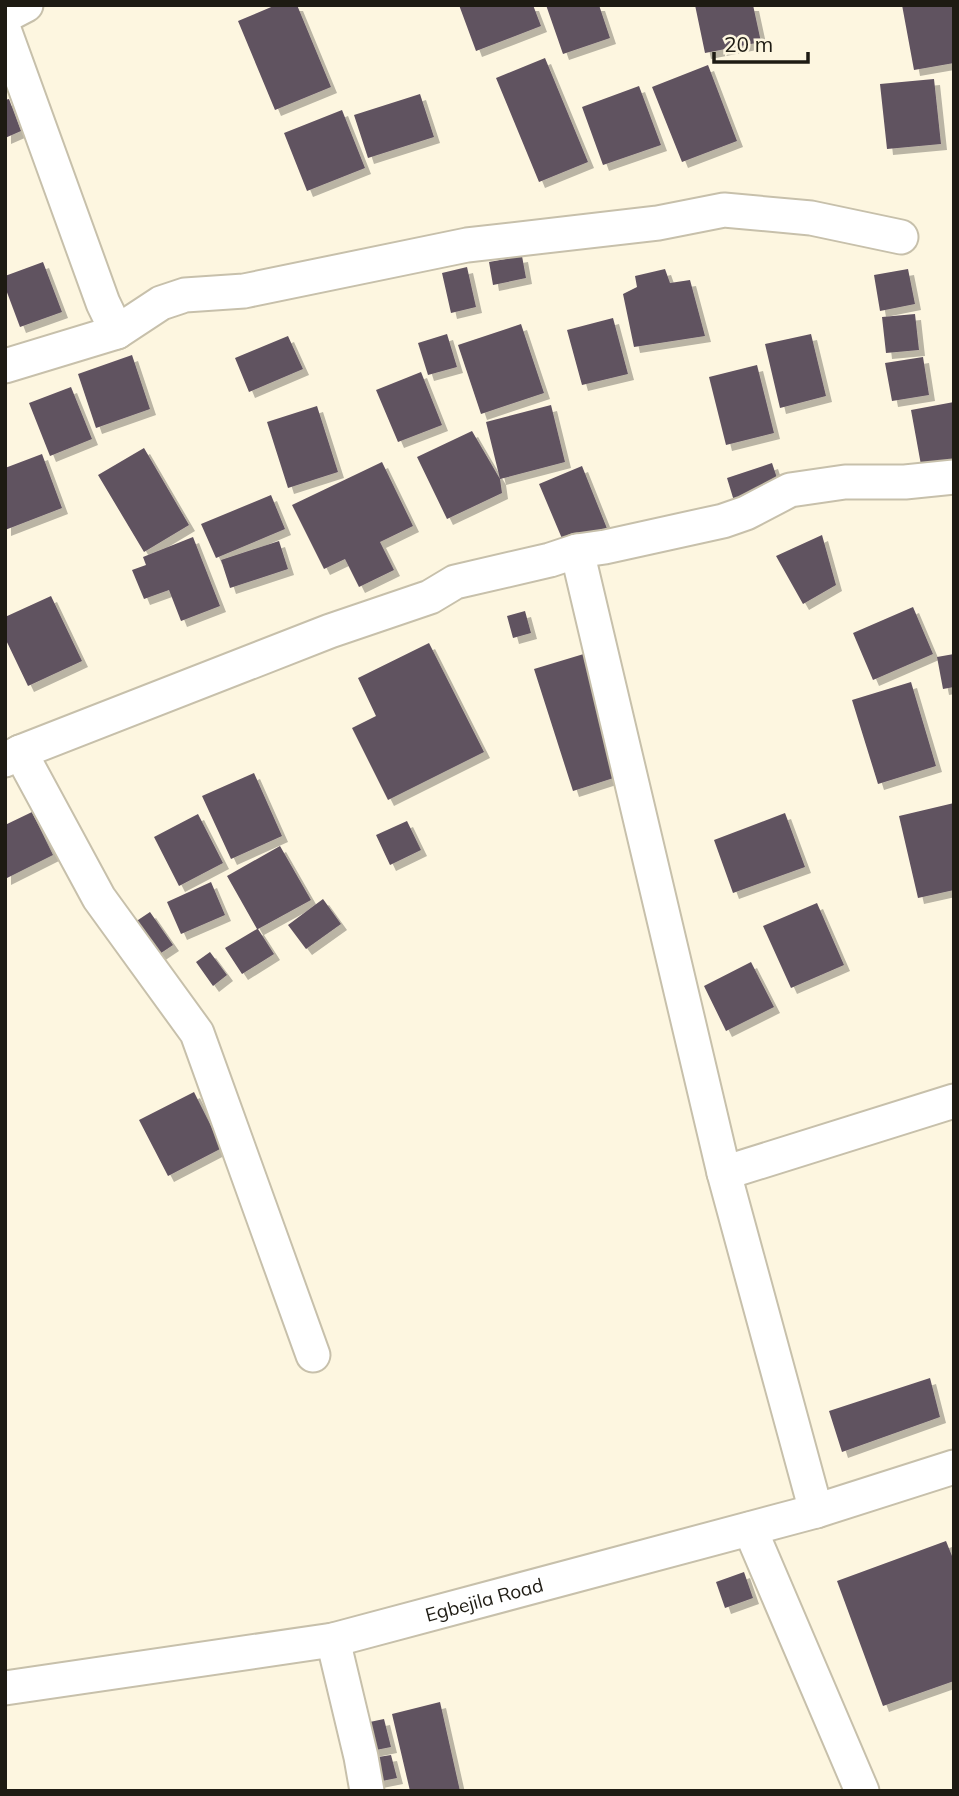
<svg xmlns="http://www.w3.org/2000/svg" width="959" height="1796" viewBox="0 0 959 1796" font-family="Mulish,sans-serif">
<defs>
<filter id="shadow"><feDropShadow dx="6" dy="6" stdDeviation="0" flood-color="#0004"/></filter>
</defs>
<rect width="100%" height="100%" fill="#fdf6e0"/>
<path fill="#615261" filter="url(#shadow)" d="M276 5H297L331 87 275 110 238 21Z
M459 5H533L541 26 476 51Z
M546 5H599L610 38 563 54Z
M695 5H753L761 42 705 53Z
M902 5H954V63L914 70Z
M545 58 588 162 539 182 496 78Z
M708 65 737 141 682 162 652 87Z
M934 79 941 144 887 149 880 84Z
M639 86 661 145 603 165 582 107Z
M420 94 434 137 368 158 354 115Z
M9 99 21 131 5 138V100Z
M342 110 365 168 307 191 284 133Z
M522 256 526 278 493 285 489 262Z
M43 262 62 312 20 327 5 287V276Z
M467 267 476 307 451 313 442 273Z
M665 269 670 283 690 280 705 336 634 347 623 294 637 287 635 276Z
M908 269 915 304 880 311 874 275Z
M915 314 919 350 886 353 882 317Z
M613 318 628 374 582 385 567 330Z
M521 324 544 393 481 414 458 345Z
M447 334 457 367 428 375 418 343Z
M811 334 826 396 780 408 765 344Z
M288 336 303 369 249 392 235 358Z
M132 355 150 409 96 428 78 374Z
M923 357 929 395 892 401 885 363Z
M757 365 774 433 726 445 709 377Z
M421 372 442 425 398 442 376 390Z
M71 387 92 439 50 456 29 403Z
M954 402V460L921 465 911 410Z
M551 405 565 462 500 479 486 422Z
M317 406 338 472 288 488 267 422Z
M472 431 500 479 502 493 447 519 417 457Z
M144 448 189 525 144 552 98 475Z
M42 454 62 508 5 530V468Z
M382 462 413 526 380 542 394 570 359 587 345 559 324 569 292 505Z
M772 463 780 487 734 501 727 478Z
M582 466 608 531 566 548 539 484Z
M271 495 285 529 216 558 201 524Z
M822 535 836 585 803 604 776 556Z
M193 537 220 606 181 621 169 590 144 599 132 570 146 565 143 557Z
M279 541 288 569 230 588 221 560Z
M51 596 82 661 28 686 5 638V617Z
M913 607 933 654 873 680 853 633Z
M525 611 531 633 513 638 507 616Z
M429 643 484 752 388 800 352 728 376 716 358 678Z
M587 653 626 774 573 791 534 669Z
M954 654V687L943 689 937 657Z
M911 682 936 766 878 784 852 700Z
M254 773 282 836 231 859 202 796Z
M954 803V890L918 898 899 816Z
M32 812 53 855 5 879V825Z
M785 813 805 867 733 893 714 840Z
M198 814 223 863 179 886 154 837Z
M407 821 421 850 390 865 376 835Z
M280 846 311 900 258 929 274 954 242 974 225 948 257 929 227 876Z
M211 882 225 915 181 934 167 902Z
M323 899 341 924 306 949 288 925Z
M817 903 844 965 791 988 763 926Z
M150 912 173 945 152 959 129 926Z
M210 952 227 975 213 986 196 962Z
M751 962 774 1007 726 1031 704 986Z
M194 1092 222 1148 168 1176 139 1120Z
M930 1378 940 1417 842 1452 829 1411Z
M946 1541 954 1561V1681L883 1706 837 1581Z
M744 1572 753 1598 725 1608 716 1582Z
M440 1702 460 1791H410L392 1714Z
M384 1719 391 1747 371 1751 365 1723Z
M391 1755 397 1778 377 1782 372 1758Z"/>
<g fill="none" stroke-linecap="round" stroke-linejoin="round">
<defs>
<g id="minor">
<path d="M5 16 26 5"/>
<path d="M5 32 103 303 117 332"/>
<path d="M5 366 117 332 161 303 185 295 244 291 467 245 658 223 724 210 811 218 901 237"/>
<path d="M577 551 724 1173 816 1511"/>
<path d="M20 752 99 898 197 1033 313 1355"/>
<path d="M5 760 20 752 330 631 430 597 455 582 550 560 577 551 605 547 723 521 746 513 790 490 845 482H905L954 477"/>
<path d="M724 1173 954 1101"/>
<path d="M750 1529 862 1791"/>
<path d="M333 1640 361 1757 367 1791"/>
<path id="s1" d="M5 1688 333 1640 816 1511 954 1467"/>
</g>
</defs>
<use href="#minor" stroke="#c7c0ab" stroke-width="37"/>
<use href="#minor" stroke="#fff" stroke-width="33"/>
</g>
<g text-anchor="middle" stroke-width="7" stroke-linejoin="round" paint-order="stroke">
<g font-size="19" fill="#1e1b13" stroke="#fdf6e0">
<text dy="7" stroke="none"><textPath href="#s1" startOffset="488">Egbejila Road</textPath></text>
</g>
</g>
<rect width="959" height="1796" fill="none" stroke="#1e1b13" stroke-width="14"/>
<path d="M714 52v10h94v-10" fill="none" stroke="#1e1b13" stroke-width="3.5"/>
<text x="724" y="52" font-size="21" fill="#1e1b13" stroke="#fdf6e0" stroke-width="5" paint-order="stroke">20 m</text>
</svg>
